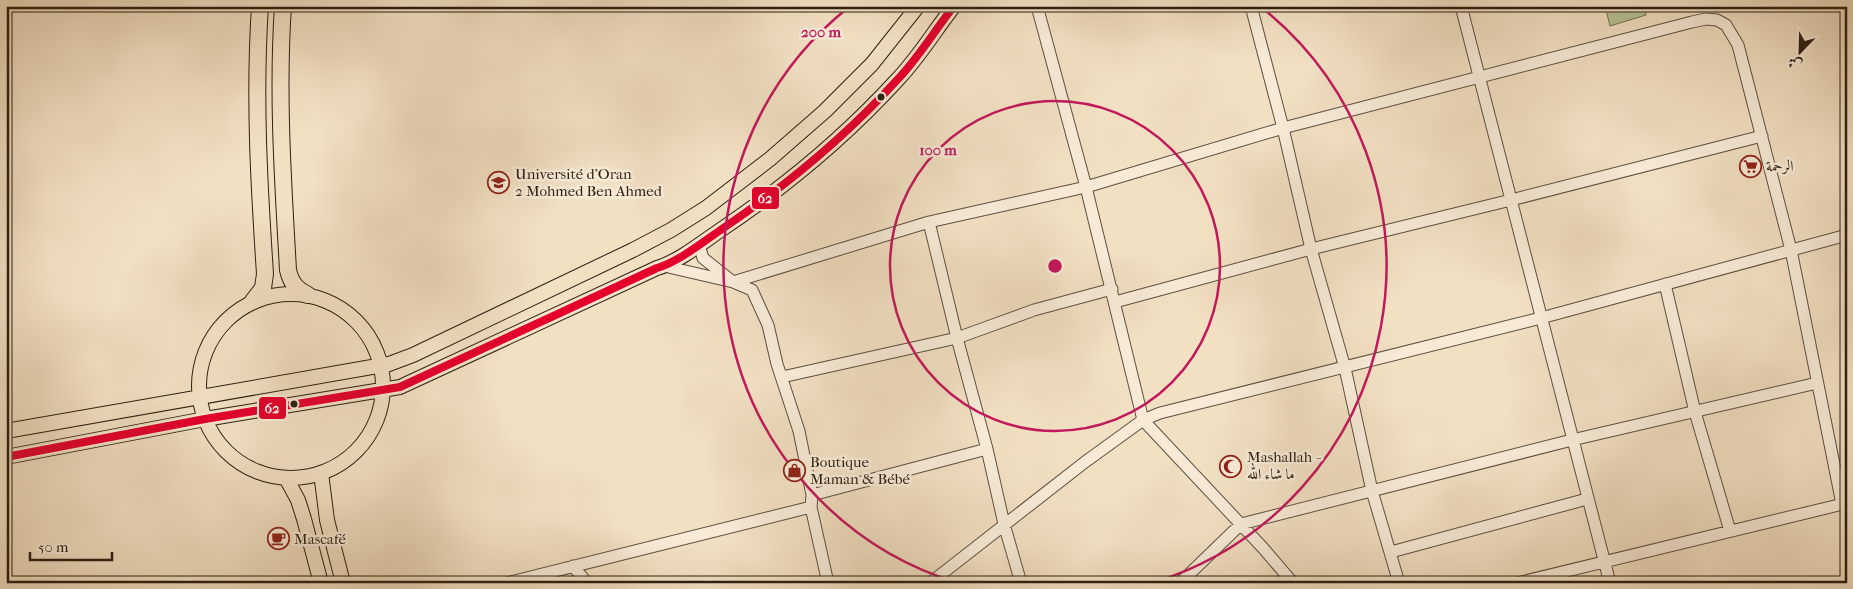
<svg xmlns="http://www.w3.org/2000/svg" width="1853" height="589" viewBox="0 0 1853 589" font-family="'IM FELL French Canon',Amiri,serif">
<rect width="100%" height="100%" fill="#f2e0c3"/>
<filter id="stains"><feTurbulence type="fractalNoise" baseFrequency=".004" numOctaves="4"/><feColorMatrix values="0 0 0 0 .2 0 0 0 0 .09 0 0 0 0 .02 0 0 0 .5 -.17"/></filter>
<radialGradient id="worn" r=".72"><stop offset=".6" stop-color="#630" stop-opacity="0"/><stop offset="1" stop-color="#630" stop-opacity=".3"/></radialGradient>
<path fill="#b7c396" stroke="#717154" d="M1605 6H1644L1646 15 1610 26Z"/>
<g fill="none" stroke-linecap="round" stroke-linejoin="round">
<defs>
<path id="minor" d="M1037 6 1086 187 1143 420 1263 548 1293 583
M1251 6 1283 128 1311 249 1345 368 1372 491 1399 583
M1461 6 1610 583
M929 222 957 338 987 449 1004 524 1021 583
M664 266 733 282 703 258 699 245
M733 282 929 222 1086 187 1283 128 1692 22 1706 19 1717 20 1726 25 1738 45 1791 250 1842 504
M733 282 752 290 768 325 777 364 799 431 812 495 811 507 828 583
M1665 284 1695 412 1730 531
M1115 302 1311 249 1511 200 1762 136
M782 377 957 338 1034 310 1112 289
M812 495 987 449
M1391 552 1587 499
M573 566 587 583
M507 583 811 507
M930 583 1085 462 1143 420 1160 413 1541 318 1847 235
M1180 583 1241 524 1572 440 1817 383
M1517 583 1847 503"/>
<path id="major" d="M199 386a92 92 0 1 1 184 0a92 92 0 1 1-184 0Z
M6 431 389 364 413 355 633 250 671 230 706 208 770 159 825 111 872 64 918 6
M6 457 205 419 400 387 657 268C678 262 703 242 722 229 786 186 846 136 898 79 919 57 935 30 954 6
M321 473 327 520 343 583
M286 478 298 500 304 519 321 583"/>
<path id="highway" d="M283 6C277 94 283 182 288 270 291 283 296 289 308 295
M253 301 263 288 265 274C259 184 254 96 260 6"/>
</defs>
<use href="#minor" stroke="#5d4f3e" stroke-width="13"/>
<use href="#major" stroke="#2b1f11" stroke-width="16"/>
<use href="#highway" stroke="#2b1f11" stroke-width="18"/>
<use href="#minor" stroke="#f7ebd8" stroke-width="11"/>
<use href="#major" stroke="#f2e0c3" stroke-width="14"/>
<use href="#highway" stroke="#f2e0c3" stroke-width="16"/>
<defs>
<path id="bus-1" d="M6 457 205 419 400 387 657 268C678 262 703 242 722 229 786 186 846 136 898 79 919 57 935 30 954 6"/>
</defs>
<use href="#bus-1" stroke="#f7ebd8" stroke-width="11"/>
<use href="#bus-1" stroke="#e4002b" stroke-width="8"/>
</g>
<g fill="none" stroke="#c2185b" stroke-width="2.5">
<circle cx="1055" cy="266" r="165"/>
<path d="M958 583A331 331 0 0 1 849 7M1261 7A331 331 0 0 1 1152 583"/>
</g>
<defs>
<symbol id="supermarket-ring" viewBox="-11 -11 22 22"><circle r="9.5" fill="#f7ebd8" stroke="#8f2418" stroke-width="1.5"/><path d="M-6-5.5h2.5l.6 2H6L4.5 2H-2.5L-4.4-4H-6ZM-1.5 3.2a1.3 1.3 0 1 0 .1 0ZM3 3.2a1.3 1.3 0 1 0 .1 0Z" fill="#8f2418"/></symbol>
<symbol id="university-ring" viewBox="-11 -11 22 22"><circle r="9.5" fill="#f7ebd8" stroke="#8f2418" stroke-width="1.5"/><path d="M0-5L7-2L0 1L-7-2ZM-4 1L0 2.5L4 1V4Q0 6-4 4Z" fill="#8f2418"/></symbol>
<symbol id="mosque-ring" viewBox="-11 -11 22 22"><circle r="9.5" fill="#f7ebd8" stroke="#8f2418" stroke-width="1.5"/><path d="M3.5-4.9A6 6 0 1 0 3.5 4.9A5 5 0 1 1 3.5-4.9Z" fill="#8f2418"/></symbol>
<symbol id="shop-ring" viewBox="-11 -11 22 22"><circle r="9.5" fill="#f7ebd8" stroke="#8f2418" stroke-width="1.5"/><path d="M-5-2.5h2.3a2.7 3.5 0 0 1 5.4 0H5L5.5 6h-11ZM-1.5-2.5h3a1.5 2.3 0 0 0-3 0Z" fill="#8f2418"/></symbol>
<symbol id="cafe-ring" viewBox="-11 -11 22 22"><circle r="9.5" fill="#f7ebd8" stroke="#8f2418" stroke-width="1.5"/><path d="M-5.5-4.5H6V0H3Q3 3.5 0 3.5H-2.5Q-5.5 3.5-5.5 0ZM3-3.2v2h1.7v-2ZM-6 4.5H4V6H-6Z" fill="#8f2418"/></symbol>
</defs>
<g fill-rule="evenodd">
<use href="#supermarket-ring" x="1738" y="154" width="25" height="25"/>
<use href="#university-ring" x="486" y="170" width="25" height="25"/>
<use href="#mosque-ring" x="1218" y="454" width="25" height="25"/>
<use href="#shop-ring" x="782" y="458" width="25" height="25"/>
<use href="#cafe-ring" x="266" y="526" width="25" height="25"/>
</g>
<g fill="#2b1f11" stroke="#f7ebd8" stroke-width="2">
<circle cx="881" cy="97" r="4.5"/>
<circle cx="294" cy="404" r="4.5"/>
</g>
<g text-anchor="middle" stroke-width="5" stroke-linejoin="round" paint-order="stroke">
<g font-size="15" fill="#2b1f11" stroke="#f7ebd8" text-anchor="start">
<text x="1766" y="171">الرحمة</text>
<text x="515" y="179">Université d'Oran<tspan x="515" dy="17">2 Mohmed Ben Ahmed</tspan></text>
<text x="1247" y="462">Mashallah -<tspan x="1247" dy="17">ما شاء الله</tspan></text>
<text x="810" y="467">Boutique<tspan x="810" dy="17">Maman &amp; Bébé</tspan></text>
<text x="294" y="544">Mascafé</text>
</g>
</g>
<circle cx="1055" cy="266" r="8" fill="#c2185b" stroke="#f7ebd8" stroke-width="2.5"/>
<g font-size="15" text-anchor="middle" font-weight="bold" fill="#c2185b" stroke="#f7ebd8" stroke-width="5" stroke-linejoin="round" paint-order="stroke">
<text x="821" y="37">200 m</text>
<text x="938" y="155">100 m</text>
</g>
<g stroke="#f7ebd8" stroke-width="2">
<rect x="751" y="186" width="29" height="24" rx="5" fill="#e4002b"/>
<rect x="258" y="396" width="29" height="24" rx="5" fill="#e4002b"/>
</g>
<g font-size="14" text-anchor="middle" font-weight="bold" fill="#fff">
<text x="765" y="203">62</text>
<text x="272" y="413">62</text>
</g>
<rect width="1853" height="589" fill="none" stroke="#f2e0c3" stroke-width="25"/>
<rect x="8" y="8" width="1838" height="574" fill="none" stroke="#2b1f11" stroke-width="2.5"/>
<rect x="12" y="12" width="1828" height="564" fill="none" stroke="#2b1f11"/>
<g transform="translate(1800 52) rotate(203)" stroke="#f7ebd8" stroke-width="4" paint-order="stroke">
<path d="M0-4L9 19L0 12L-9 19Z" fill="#2b1f11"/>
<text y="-8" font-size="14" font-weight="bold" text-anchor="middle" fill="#2b1f11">ش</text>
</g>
<path d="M30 552v8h82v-8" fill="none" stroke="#2b1f11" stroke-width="2.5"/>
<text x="38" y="552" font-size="15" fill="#2b1f11" stroke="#f7ebd8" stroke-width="4" paint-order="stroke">50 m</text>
<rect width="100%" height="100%" filter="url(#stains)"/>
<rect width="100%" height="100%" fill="url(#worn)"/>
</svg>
